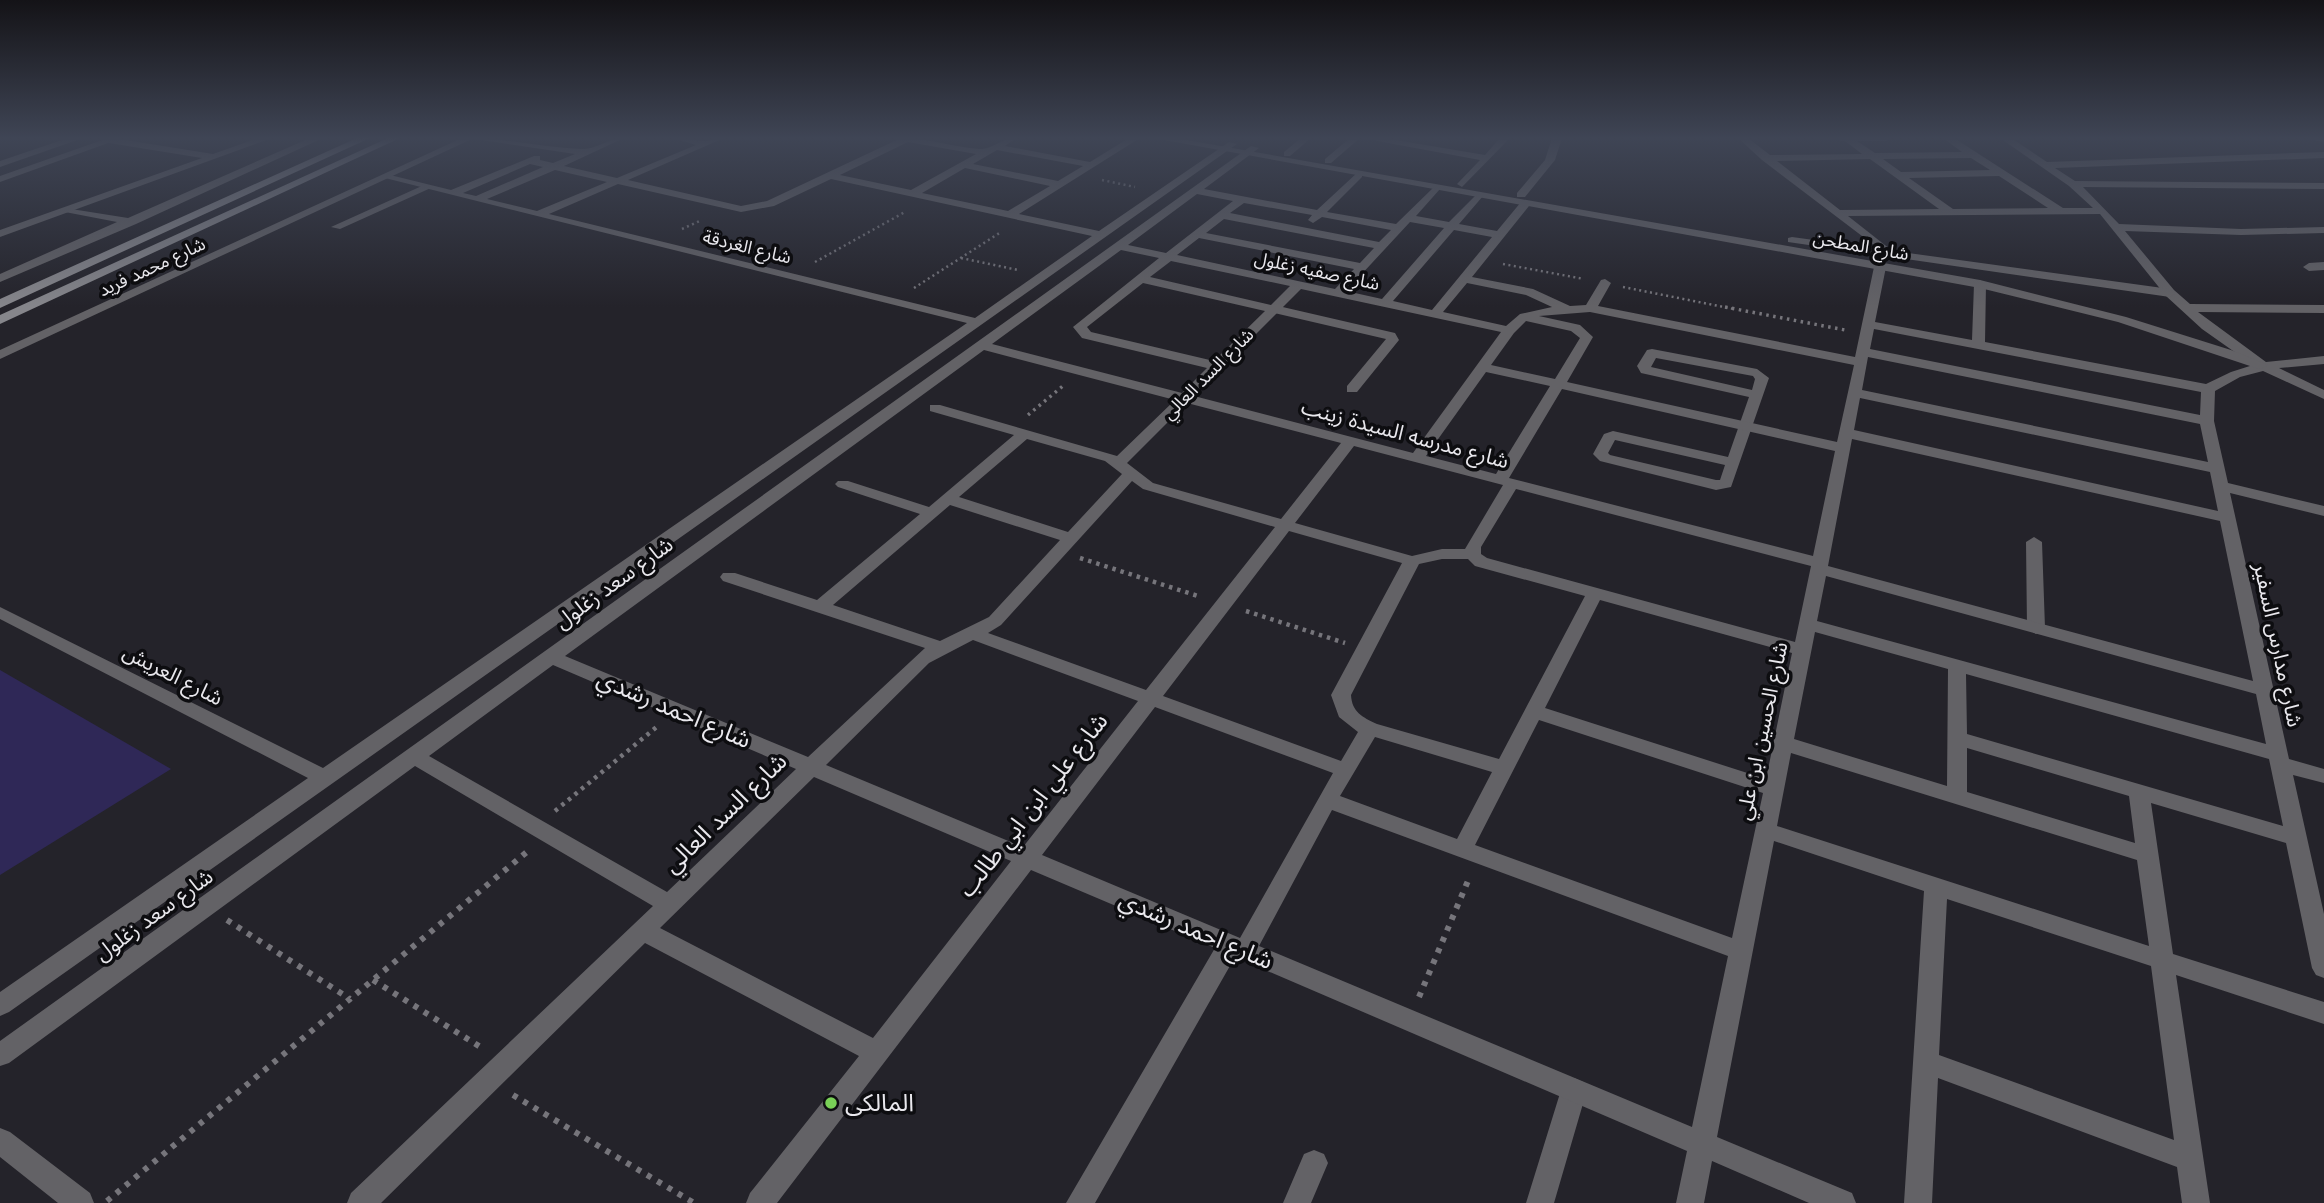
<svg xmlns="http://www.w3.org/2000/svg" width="2324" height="1203" viewBox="0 0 2324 1203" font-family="Arial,'Noto Sans Arabic',sans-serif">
<rect width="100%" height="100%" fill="#24232a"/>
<path fill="#2f2857" d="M0 670 171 769 0 875Z"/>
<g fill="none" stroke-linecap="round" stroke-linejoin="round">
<path stroke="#76757b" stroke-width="2.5" stroke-dasharray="2 3.5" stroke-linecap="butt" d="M1102 180 1135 187
M682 229 702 220
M961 258 1018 270
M815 262 905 212
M1503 264 1584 279
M1623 287 1734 309
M914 288 1001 232"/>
<path stroke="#76757b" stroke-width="3.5" stroke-dasharray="2.5 4.5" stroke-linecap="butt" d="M1725 307 1845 330
M1028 415 1064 385"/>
<path stroke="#76757b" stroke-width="4.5" stroke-dasharray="3.5 5" stroke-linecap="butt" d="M1080 558 1201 597
M1246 611 1345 643
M555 811 659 725"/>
<path stroke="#76757b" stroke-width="6" stroke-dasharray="5 7" stroke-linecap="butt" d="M227 920 350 999
M373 980 482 1048
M1419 997 1470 876
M513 1095 694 1203
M107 1201 528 851"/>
<path fill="#636266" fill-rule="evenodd" d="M424 185 433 187 340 229 331 227Z
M1274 305 1395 333 1399 340 1357 392H1347V386L1386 339 1270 312 1268 309Z
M1652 349 1757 369 1769 378 1731 487 1716 490 1600 461 1593 454 1604 434 1613 431 1728 457 1749 397 1641 373 1637 366 1647 350ZM1656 358 1753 376 1755 379 1752 390 1651 367ZM1615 440 1725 465 1720 480H1716L1610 455 1608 453Z
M2034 537 2042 542 2045 628 2036 634 2027 628 2026 542Z
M1574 1078 1583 1082 1587 1090 1554 1203H1526L1561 1090 1565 1082Z
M1314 1150 1324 1154 1328 1163 1311 1203H1283L1304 1154Z"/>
<path fill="#636266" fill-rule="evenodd" d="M113 138 213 154 258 138H272L0 237V230L202 158 109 143V139Z
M468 138C506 138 544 148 583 149 597 149 609 138 624 138L564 166 617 178 696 145 672 138 705 141 724 138 628 180 741 206 767 201 901 138C928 138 953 147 980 149 991 150 1002 138 1016 138L1005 146 1090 162 1129 138H1140L1019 214 1099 231 1229 142 1237 144 9 1012 0 1016V992L308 778 0 619V607L323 768 967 323 381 177 386 174 451 190 534 156H540V160L553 163 575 154ZM908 142 976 154 911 190 840 175ZM997 150 1083 166 1058 181 973 164ZM530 164 543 167 476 196 463 193ZM965 168 1050 186 1008 211 922 193ZM555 170 607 182 537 211 487 199ZM831 179 1092 236 975 318 549 214 618 184 741 212 774 206Z
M1301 138H1311L1290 156H1284V152Z
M1350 138H1360L1331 163H1325V159Z
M1361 138H1384L1485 155 1500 138H1510L1462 187 1457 184 1480 160Z
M1552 138H1562L1555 160 1525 197H1517V193L1545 160Z
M1738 138H1748L1770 155 1862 154 1845 141 1817 138H1891L1887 141H1857L1875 153 1962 152 1943 138H1954L2063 208H2093L2069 186 2000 138H2011L2047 162 2324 152V158L2055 168 2075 181 2324 183V189L2083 187 2119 224 2241 229 2324 227V233L2241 235 2125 231 2174 290 2190 304 2324 305V313L2198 312 2266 362 2324 356V364L2279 368 2324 390V399L2263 371 2240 377 2215 391 2214 421 2228 483 2324 506V516L2230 493 2289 759 2324 769V783L2293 775 2324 914V978L2316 975 2312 968 2286 843 2151 803 2173 954 2324 1002V1024L2176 975 2210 1203H2182L2177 1167 1938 1078 1932 1203H1904L1924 891 1774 841 1717 1137 1852 1193 1856 1203H1809L1712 1161 1704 1203H1676L1687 1151 1235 957 1095 1203H1066L1215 948 1031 870 777 1203H746L750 1193 859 1056 645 943 381 1203H347L351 1193 653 906 415 766 9 1063 0 1066V1041L1251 146 1259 148 1204 189 1317 210 1358 172 1362 173V177L1327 212 1396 224 1435 186 1440 189 1416 216 1449 222 1478 193 1483 196 1459 224 1497 231 1521 202H1529V206L1472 277 1533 289 1570 306 1586 305 1601 280 1605 279 1611 283 1598 306 1855 357 1874 267 1880 263 1886 267 1875 322 1972 340 1974 284 1980 280 1986 284 1985 342 2206 384 2231 372 2253 365 2202 329 2166 296 2100 214 1848 216 1895 253 1897 255 1891 258 1762 160ZM1971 158 1990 170 1901 172 1883 159ZM1870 159 1939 209 1840 210 1777 161ZM1999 176 2048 208 1953 209 1909 178ZM1197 194 1233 201 1166 253 1128 245ZM1244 203 1312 215 1308 220 1313 223 1322 217 1391 230 1379 242 1230 213ZM1224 219 1374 248 1360 263 1206 233ZM1410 222 1444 228 1382 299 1346 291ZM1454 230 1492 237 1432 310 1393 301ZM1199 238 1354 269 1335 289 1177 255ZM1121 250 1159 258 1073 327 1082 338 1207 368 1182 393 992 344ZM1171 261 1290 286 1271 305 1150 277ZM1143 283 1265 311 1214 361 1091 332 1087 327ZM1467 283 1526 295 1552 307 1520 314 1506 326 1443 312ZM1301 289 1501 332 1413 453 1194 396ZM1590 312 1854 365 1837 442 1567 382 1593 337 1580 325 1539 316ZM1526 321 1571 331 1580 338 1555 379 1491 365 1514 333ZM1874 329 2201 392 2200 415 1870 349ZM984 350 1175 400 1117 456 940 405H930V411L1014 435 929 507 848 481H838L835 484 838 487 920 514 817 600 735 573H723L720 577 723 581 925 648 808 757 565 656ZM1868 357 2200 424 2208 462 1862 390ZM1486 372 1550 386 1496 474 1426 456ZM1562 389 1835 451 1813 556 1509 478ZM1860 398 2210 472 2218 511 1854 430ZM1187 403 1341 443 1281 519 1153 483 1127 463ZM1027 439 1105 461 1122 474 1068 532 959 497ZM1852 439 2220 521 2253 681 1828 566ZM1354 446 1503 485 1465 549H1442L1412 556 1295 523ZM1132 481 1143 489 1275 527 1146 690 988 633 1001 625ZM1516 489 1811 566 1795 642 1487 558 1481 554V547ZM950 505 1060 540 989 617 940 641 833 605ZM1289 531 1402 563 1331 695 1339 717 1358 732 1341 761 1163 696ZM1442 559H1468L1475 566 1585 596 1499 759 1377 724C1362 717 1352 712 1351 695L1419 564ZM1826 576 2256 694 2266 744 1817 621ZM1600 600 1792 653 1766 779 1545 708ZM1815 632 1948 669 1947 786 1794 739ZM973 640 1138 701 1023 847 826 765 929 663ZM553 665 796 769 667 892 429 756ZM1966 674 2269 759 2283 826 1967 734ZM1155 707 1333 773 1240 938 1042 855ZM1539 720 1763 793 1732 938 1475 845ZM1375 737 1492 772 1457 839 1340 796ZM1967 748 2129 796 2135 843 1967 792ZM1791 753 2137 860 2149 946 1777 826ZM814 777 1011 861 873 1038 660 928ZM1332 810 1728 956 1692 1127 1259 946ZM1947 899 2151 966 2174 1140 1939 1055Z
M2311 138H2324V142L2312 140Z
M2324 262V270L2309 271 2303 267 2309 263Z
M0 1128 10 1132 90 1193 94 1203H58L0 1157Z"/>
<path fill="#636266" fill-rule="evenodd" d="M68 138H83L0 167V161Z
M108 138H122L0 182V176Z
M310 138H323L136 224 0 282V274L117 222 65 212V208L128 218Z
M462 138H474L0 359V350Z
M1153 138H1175L1980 280 2126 317 2231 350 2268 365 2261 369 2256 368 2118 322 1980 288Z
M1792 237 2170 289 2176 293 2170 297 1788 242V238Z"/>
<path fill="#86868b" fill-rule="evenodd" d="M357 138H370L0 308V299Z
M388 138H400L0 324V315Z"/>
</g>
<linearGradient id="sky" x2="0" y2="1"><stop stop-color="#141317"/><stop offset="0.45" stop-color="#3f4555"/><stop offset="1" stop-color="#3f4555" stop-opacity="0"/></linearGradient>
<rect width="2324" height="307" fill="url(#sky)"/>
<circle fill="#79d157" stroke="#0d0d10" stroke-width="2.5" cx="831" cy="1103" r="7"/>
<g text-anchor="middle" stroke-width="7" stroke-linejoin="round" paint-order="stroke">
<g font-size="18" fill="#e9e8ed" stroke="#0d0d10">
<text transform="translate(1861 246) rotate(10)" y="6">شارع المطحن</text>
<text transform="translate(747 247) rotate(14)" y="6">شارع الغردقة</text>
<text transform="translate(152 267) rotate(-25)" y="6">شارع محمد فريد</text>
<text transform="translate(1317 271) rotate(12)" y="6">شارع صفيه زغلول</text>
<text transform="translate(1208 374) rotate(-45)" y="6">شارع السد العالي</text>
</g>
<g font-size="21" fill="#e9e8ed" stroke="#0d0d10">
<text transform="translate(1405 434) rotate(15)" y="7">شارع مدرسه السيدة زينب</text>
<text transform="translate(614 583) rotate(-36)" y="7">شارع سعد زغلول</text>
<text transform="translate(2278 645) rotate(78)" y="7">شارع مدارس السفير</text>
<text transform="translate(173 675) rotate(27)" y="7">شارع العريش</text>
<text transform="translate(1762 731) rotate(-78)" y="7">شارع الحسين ابن علي</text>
<text transform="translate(154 915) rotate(-36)" y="7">شارع سعد زغلول</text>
</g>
<g font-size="24" fill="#e9e8ed" stroke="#0d0d10">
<text transform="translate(674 709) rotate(23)" y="8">شارع احمد رشدي</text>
<text transform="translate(1033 805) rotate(-52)" y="8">شارع علي ابن ابي طالب</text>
<text transform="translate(725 813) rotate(-44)" y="8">شارع السد العالي</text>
<text transform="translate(1196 930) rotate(23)" y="8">شارع احمد رشدي</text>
</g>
<g font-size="24" fill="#e9e8ed" stroke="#0d0d10" text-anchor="start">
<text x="845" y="1111">المالكى</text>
</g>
</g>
</svg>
